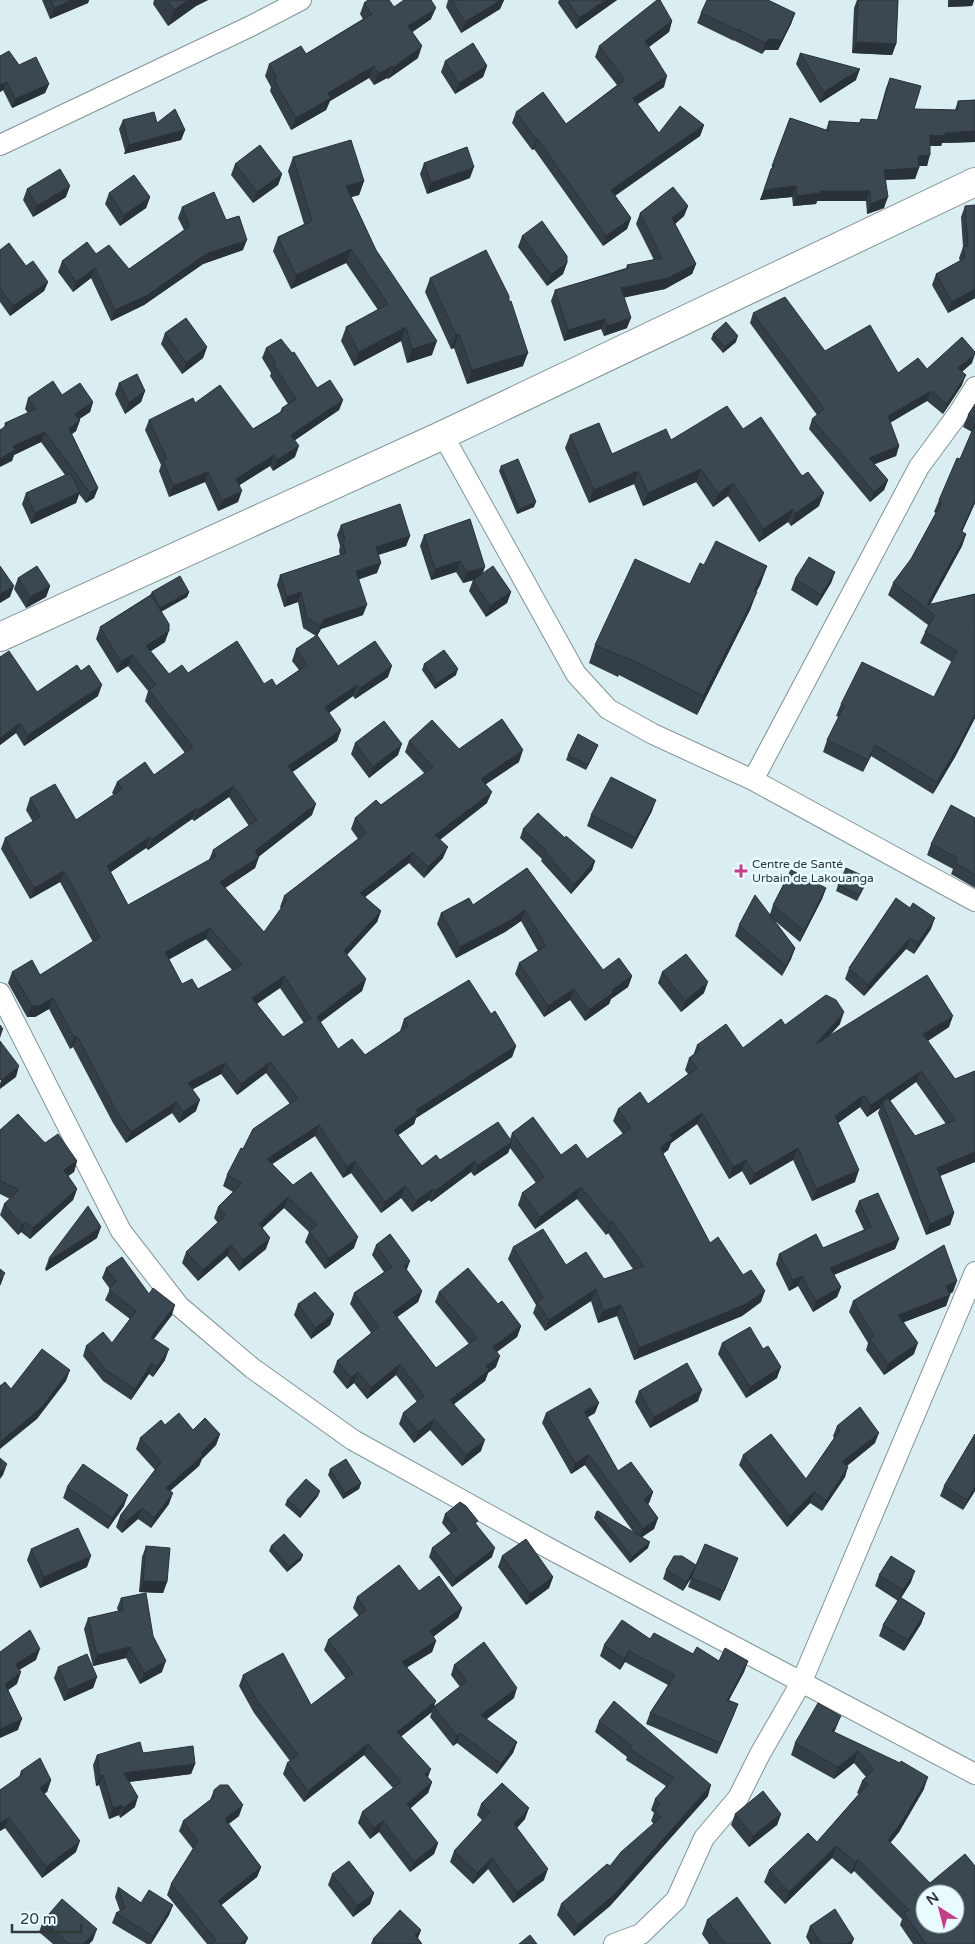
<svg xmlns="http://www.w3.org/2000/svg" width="975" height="1944" viewBox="0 0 975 1944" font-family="'Varela Round',sans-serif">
<rect width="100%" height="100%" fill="#daeef1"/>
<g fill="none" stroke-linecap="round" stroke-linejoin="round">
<defs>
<path id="street" d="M0 145 251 26 301 0
M443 435 576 674 608 709 653 734 753 780 975 901
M753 780 919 467 958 414 975 387
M0 993 121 1231 179 1306 252 1368 353 1440 552 1550 975 1774
M614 1944 641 1934 676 1900 704 1838 738 1798 760 1754 802 1681 975 1272"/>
<path id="secondary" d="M0 637 443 435 975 182"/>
</defs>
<use href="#street" stroke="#829497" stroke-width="22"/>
<use href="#secondary" stroke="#829497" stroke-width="30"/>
<use href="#street" stroke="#fff" stroke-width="20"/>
<use href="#secondary" stroke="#fff" stroke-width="28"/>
</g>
<path fill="#343e46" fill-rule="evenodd" d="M42 0H89L88 3 50 19Z
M154 0H208L196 6 168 26 153 4Z
M448 0H504L500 9 461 33 446 7Z
M559 0H617L576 29 558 3Z
M857 0H898L896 44 892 55 852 53 854 8Z
M948 0H974L972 6 948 7Z
M364 3 394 7 431 19 412 32 418 58 388 79 387 78 374 85 369 78 330 101 326 110 291 130 270 91 271 87 265 76 269 64 306 54 363 19 360 14Z
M701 13H795L791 24 778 50H765L762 54 735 41V40L734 41 697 23Z
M672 21 669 32 649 47 664 87 637 103 659 133 704 125 700 136 615 196 631 218 627 229 603 246 534 149 532 150 512 123 516 112 566 124 617 85 595 57 599 46Z
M800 53 856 80 820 103 796 64Z
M0 56 19 65 49 84 45 93 12 108 3 90 0 92Z
M445 61 487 66 483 77 455 94 441 72Z
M890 78 914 109 955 110 958 101 975 100V142L942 143 941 146H930L927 166H919L915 179 886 180 884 208 867 214 866 201H817L816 204 793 206 792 197 760 200 790 118 826 130 829 121 859 123 861 119 877 120 886 88Z
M123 120 157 123 185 130 181 140 124 154 125 151 119 129Z
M293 157 364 181 359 195 351 197 376 250 432 355 407 363 401 341 354 366 341 341 346 327 378 310 346 263 291 289 273 251 278 237 304 224 288 171Z
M424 163 470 178 427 194 420 174Z
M235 164 282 174 278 185 253 203 231 175Z
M27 189 66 197 33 217 23 200Z
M109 193 150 197 146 208 120 226 105 204Z
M688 206 684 216 675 224 696 264 692 274 665 289 624 297 627 328 604 336 601 329 564 341 551 301 555 290 626 268 627 265 654 260 636 224 640 213Z
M965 206 975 298 948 313 932 285 936 274 960 261 959 258 963 247 961 217Z
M182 207 226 220 243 250 203 264 144 305 111 321 91 278 73 292 58 272 62 261 96 254 129 269 184 230 178 218Z
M522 236 567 263 563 274 547 286 518 247Z
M0 250 26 266 48 282 44 291 10 316 0 302Z
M430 278 509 302 523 366 467 384 454 348 451 349 425 292Z
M753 313 825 351 898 373 972 363 962 372V385L943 414 927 401 890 423 899 446 896 456 874 464 888 480 884 490 870 502 809 429 812 419 817 415 750 323Z
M165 333 207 347 203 358 182 374 161 344Z
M713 334 736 342 723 353 711 339Z
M266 348 317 388 343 400 339 410 295 440V457L273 471 270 466 239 485 238 502 218 511 205 482 169 497 159 471 161 465 145 430 149 420 195 403 253 429 280 412 282 408 288 404 270 376 271 373 262 358Z
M119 383 145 391 141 402 125 414 115 394Z
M62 395 93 402 90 412 79 419 80 420 76 431 72 434 98 488 94 498 86 503 79 494 76 503 31 524 22 504 26 493 65 475 41 442 14 455 12 461 4 428 5 423 28 413 25 409 28 398Z
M975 404V503L962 532 966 534 962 546 930 605 975 594V718L955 757 933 794 871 756 863 772 823 752 827 740 839 717 836 716 841 704 934 697 952 662 920 643 925 632 928 625 888 595 893 583 911 559 936 513 934 512 939 500 960 459 972 432 963 427 968 415Z
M743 429 819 506 791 526 788 522 759 542 728 496 713 507 696 482 643 506 634 484 589 503 565 448 570 435 612 454 671 440Z
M501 466 534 507 517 514 499 471Z
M341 525 410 536 406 546 378 555 377 573 358 579 363 615 321 629 317 636 338 666 388 677 355 699 353 696 329 713 341 730 337 741 292 772 312 815 259 856 255 868 225 888 264 932 281 909 280 907 284 896 358 839 351 829 355 818 381 805 425 774 405 752 409 741 459 749 519 762 486 784 487 803 440 840 443 858 424 878 409 863 365 897 381 911 377 922 347 955 366 979 362 991 320 1022 338 1049 365 1055 400 1032V1031L404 1019 491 1014 516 1046 512 1057 416 1118 414 1124 398 1135 422 1166 510 1139 512 1133 561 1155 587 1159 623 1134 613 1121 618 1109 648 1104 688 1074 685 1070 689 1058 693 1056 697 1045 743 1048 785 1025 840 1024 829 1036 949 1027 928 1041 955 1079 975 1071V1162L940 1176 954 1213 950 1225 926 1235 878 1113 880 1108 867 1117 860 1107 838 1123 855 1182 812 1201 793 1160 750 1185 742 1171 729 1179 697 1124 671 1143 668 1150 663 1154 710 1243 761 1302 742 1316 634 1360 617 1316 598 1323 591 1301 545 1331 533 1313 536 1305 508 1259 513 1247 604 1279 633 1269 608 1233 606 1235 577 1199 535 1229 518 1205 522 1193 536 1183 510 1148 508 1153 474 1176 471 1172 431 1202 429 1200 412 1212 401 1198 381 1213 351 1173 343 1178 315 1136 272 1164 354 1248 325 1269 305 1242 309 1232 284 1208 262 1228 266 1249 239 1271 227 1256 198 1281 182 1263 186 1252 218 1223 214 1218 218 1207 233 1192 223 1186 227 1175 243 1149 290 1104 266 1073 237 1095 221 1074 193 1089 196 1111 179 1123 172 1113 126 1143 113 1123 73 1047 70 1049 49 1009 35 1017H27L8 983 12 972 40 975 93 942 60 882 30 899 1 849 5 838 33 822 26 810 30 798 76 820 114 795 112 793 117 782 154 775 185 753 145 701 148 691 128 666 117 673 96 639 100 627 150 595 152 592H189L187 597 161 612 165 642 151 651 169 674 188 673 276 686 299 670 292 661 296 649 316 636 303 628 298 602 284 607 277 585 280 575 340 555 339 551 340 546 337 535ZM229 797 249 826 213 850 209 860 128 905 111 872 146 848 148 850 192 819 194 821ZM206 939 232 970 198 989 182 984 169 959ZM280 988 304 1023 283 1037 257 1004ZM916 1082 946 1124 915 1136 890 1101Z
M424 535 511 592 507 603 486 617 469 591 473 580 463 583 456 572 431 580 420 546Z
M704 565 767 566 760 585 756 592 750 610 697 715 619 675 618 677 589 663 595 645 690 584Z
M835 572 831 583 817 606 791 590 795 579Z
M18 578 50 586 46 597 26 608 14 589Z
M0 657 37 692 98 696 24 746 16 733 0 745Z
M424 664 456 675 435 689 422 670Z
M355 743 398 755 369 778 351 754Z
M598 745 586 770 566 760 568 755Z
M652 811 632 849 587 826 591 815Z
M975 818V888L951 874 953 869 927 855 931 844Z
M523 829 565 838 595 861 592 870 571 894 541 861 542 859 520 838Z
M527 868 603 970 632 976 628 987 611 999 609 1004 585 1021 570 1000 544 1017 515 974 519 963 538 951 521 921 505 932 456 958 437 924 441 913 473 905Z
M866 884 857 901 836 891 838 885Z
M826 888 822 899 800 942 775 921 795 948 791 959 782 976 735 936 739 925 770 914 773 905Z
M896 898 931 929 914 954 906 949 864 996 845 979 849 968Z
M662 972 704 993 681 1012 658 983Z
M0 1130 45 1143 77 1161 74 1172 68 1176 77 1189 73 1200 30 1239 21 1232 18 1235 0 1215 4 1204 10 1199 0 1194Z
M859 1201 899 1239 895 1249 834 1275 841 1287 837 1297 813 1312 798 1286 789 1291 776 1264 779 1254 823 1248 864 1230 855 1211Z
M97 1238 46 1271 45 1269 49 1258Z
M376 1245 407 1271 422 1291 418 1302 397 1317 436 1368 469 1344 435 1302 439 1292 498 1304 521 1326 517 1337 496 1352V1367L488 1373 485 1381 454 1404 481 1451 462 1466 430 1430 414 1443 399 1424 403 1413 417 1402 396 1375 367 1399 354 1383 347 1389 333 1372 337 1361 371 1333 350 1304 354 1293 384 1272 372 1255Z
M106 1268 149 1294 172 1315 154 1339 165 1360 153 1377 149 1374 131 1400 103 1381 83 1356 86 1346 112 1343 130 1319 105 1300 110 1289 102 1278Z
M953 1292 950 1294 946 1306 904 1322 914 1354 884 1375 866 1350 868 1343 849 1312 853 1301Z
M298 1304 334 1314 330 1325 311 1339 294 1315Z
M722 1343 777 1378 746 1398 718 1354Z
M639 1391 698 1401 650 1428 635 1402Z
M546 1413H595L587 1417 618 1471 653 1492 649 1503 648 1504 658 1518 654 1529 642 1537 648 1548 630 1563 594 1518 596 1512 634 1533 585 1465 571 1474 542 1423Z
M165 1425 220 1434 216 1445 202 1459 199 1466 170 1491 169 1504 151 1528 138 1519 122 1533 116 1527 120 1516 155 1470 136 1449 140 1438Z
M837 1426 875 1443 847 1466 845 1477 822 1511 810 1503 787 1527 739 1465 743 1455 806 1479 834 1438 833 1436Z
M975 1434V1491L963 1510 940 1496 944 1486Z
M330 1469 361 1483 359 1489 343 1499 328 1475Z
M67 1487 124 1506 108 1529 63 1498Z
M318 1496 300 1518 285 1505 287 1500Z
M445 1514 477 1525 492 1557 452 1587 429 1557 432 1548 451 1534 442 1523Z
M146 1546 167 1582 163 1593 139 1592 142 1557Z
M271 1546 301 1560 287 1572 269 1551Z
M31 1549 87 1567 40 1588 27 1560Z
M502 1556 553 1577 549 1588 526 1605 498 1567Z
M738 1558 720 1601 688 1587 691 1578 683 1591 663 1579 666 1570Z
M879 1575 911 1582 901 1598 925 1613 921 1624 904 1651 879 1636 883 1625 898 1601 875 1586Z
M419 1591 462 1608 458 1618 433 1637 436 1641 432 1652 407 1667 434 1706 460 1687 451 1675 454 1665 514 1698 486 1719 517 1742 513 1753 497 1774 457 1743 453 1746 430 1717 432 1712 401 1736 428 1778 432 1782 428 1793 410 1808 438 1843 434 1854 410 1872 379 1832 370 1839 358 1823 362 1812 393 1788 364 1755 304 1802 283 1774 287 1763 290 1761 254 1713 239 1686 243 1675 311 1705 346 1679 324 1650 328 1640 359 1616 353 1608 357 1597Z
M121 1598 153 1636 162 1672 140 1684 126 1658 93 1666 84 1629 88 1618 118 1611 117 1608Z
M650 1639 693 1654 719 1661H748L744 1672 729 1700 738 1704 717 1754 646 1724 650 1713 668 1685 625 1662 620 1670 600 1656 604 1645Z
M58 1667 97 1677 93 1688 64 1701 54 1678Z
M599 1721 708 1796 610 1906 574 1936 557 1915 561 1904 610 1866 654 1824 651 1821 654 1813 651 1810 655 1799 666 1786 626 1760 627 1757 595 1732Z
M836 1728 834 1732 924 1789 899 1832 890 1843 975 1944H913L900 1925 902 1919 854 1871 851 1874 832 1858 785 1904 764 1882 769 1870 817 1842 859 1794 857 1793 862 1781 866 1777 854 1763 834 1779 791 1755 795 1743Z
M143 1753 195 1764 191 1774 129 1782 135 1807 120 1818 119 1815 109 1819 99 1785 96 1786 93 1765 97 1755Z
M21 1771 51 1780 47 1792 44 1793 76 1852 42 1878 5 1828 0 1831V1790L19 1777Z
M214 1790 239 1816 228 1824 261 1867 257 1877 221 1905 248 1938 245 1944H207L167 1895 171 1884 193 1849 179 1831 183 1821 210 1800Z
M481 1804 525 1819 517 1828 544 1880 513 1903 488 1869 473 1884 450 1862 454 1851 482 1820 477 1815Z
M735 1814H781L777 1825 749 1847 731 1825Z
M332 1874 374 1893 370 1904 353 1917 328 1885Z
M118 1887 141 1903 173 1905 169 1915 151 1944H147L112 1923 116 1913 120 1911 115 1897Z
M707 1920 771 1944H709L702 1934Z
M43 1921 93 1940 89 1944H53L39 1932Z
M810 1926 852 1944H810L806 1937Z
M421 1930 418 1938 422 1944H371L373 1939Z"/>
<path fill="#2a3239" d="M72 0H89L88 3 50 19 54 8Z
M188 0H208L196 6 168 26 174 10Z
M501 0H504L500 9 461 33 465 22Z
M606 0H617L576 29 579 18Z
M951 0H974L972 6 948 7Z
M436 8 431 19 404 38 408 26Z
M795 13 791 24 778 50H765L762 54 765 43Z
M672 21 669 32 642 52 645 41Z
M856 42 896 44 892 55 852 53Z
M422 46 418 58 388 79 393 68Z
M374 66 369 78 330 101 326 110 291 130 296 118 328 93Z
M392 66 387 78 374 85 378 74Z
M487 66 483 77 455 94 459 83Z
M860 69 856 80 820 103 824 92Z
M667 76 664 87 630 109 633 98Z
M7 82 3 90 0 92V85Z
M49 84 45 93 12 108 15 99Z
M704 125 700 136 607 201 611 190Z
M185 130 181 140 124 154 128 145Z
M975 131V142L942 143 941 146 926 145 930 135 945 133Z
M536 139H538L534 149 532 150Z
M930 155 927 166H914L918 156Z
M474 167 470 178 427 194 431 183Z
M919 168 915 179 881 180 884 170Z
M282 174 278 185 253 203 257 192Z
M364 181 359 195 341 200 346 186Z
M70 186 66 197 33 217 37 206Z
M796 186 792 197 760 200 764 190Z
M820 191H870L866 201H817L816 204 793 206 797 196Z
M150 197 146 208 120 226 124 215Z
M888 197 884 208 867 214 871 204Z
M688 206 684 216 669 229 672 218Z
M631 218 627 229 603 246 606 236Z
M247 240 243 250 203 264 144 305 111 321 115 310 206 254Z
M351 249 346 263 291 289 296 275Z
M567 263 563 274 547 286 551 275Z
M696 264 692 274 665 289 618 299 621 288Z
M95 268 91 278 73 292 76 282Z
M48 282 44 291 10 316 13 306Z
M975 289V298L948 313 952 302Z
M631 318 627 328 604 336 607 326Z
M605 319 601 329 564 341 568 330Z
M406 327 401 341 354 366 359 352Z
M459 334 454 348 451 349 456 335Z
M738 336 736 342 723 353 725 347Z
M437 341 432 355 407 363 412 349Z
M207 347 203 358 182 374 186 363Z
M528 353 523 366 467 384 472 370Z
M975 354 972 363 954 378 958 368Z
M966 375 962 385 943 414 947 404Z
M145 391 141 402 125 414 129 403Z
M931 391 927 401 884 426 888 416Z
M343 400 339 410 288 445 291 435Z
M93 402 90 412 72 424 75 414Z
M80 420 76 431 65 439 69 429Z
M45 432 41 442 14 455 12 461 0 467V459L13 446Z
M299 446 295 457 273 471 277 460Z
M899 446 896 456 865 468 869 458Z
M274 455 270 466 232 490 236 479Z
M701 469 696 482 643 506 648 493Z
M638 471 634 484 589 503 594 490Z
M208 472 205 482 169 497 173 486Z
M888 480 884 490 870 502 874 492Z
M733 483 728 496 713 507 718 494Z
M98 488 94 498 86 503 90 493Z
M242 491 238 502 218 511 222 501Z
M80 492 76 503 31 524 35 513Z
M824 493 819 506 791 526 796 513Z
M975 501V503L957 543 961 531Z
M536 502 534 507 517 514 519 509Z
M793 509 788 522 759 542 763 529Z
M966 534 962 546 927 610V605Z
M410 536 406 546 372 557 376 547Z
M460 561 456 572 431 580 435 569Z
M381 563 377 573 352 582 356 571Z
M767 566 760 585 747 609 754 591Z
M485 567 481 578 463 583 467 572Z
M835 572 831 583 817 606 821 595Z
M14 586 10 597 0 603V594Z
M50 586 46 597 26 608 30 597Z
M189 592 187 597 158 613 160 608Z
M301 592 298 602 284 607 287 597Z
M511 592 507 603 486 617 490 606Z
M757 592 750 610 697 715 703 696Z
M367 605 363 615 321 629 317 636 320 626 325 619Z
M169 631 165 642 142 657 146 646Z
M132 655 128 666 117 673 121 662Z
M392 666 388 677 355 699 360 688Z
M458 669 456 675 435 689 437 683Z
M102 685 98 696 24 746 28 735Z
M357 685 353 696 321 718 325 707Z
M975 714V718L955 757 933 794 937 782Z
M20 723 16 733 0 745V738Z
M341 730 337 741 284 778 288 766Z
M402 744 398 755 369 778 373 767Z
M598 745 596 750 586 770 588 765Z
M875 745 871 756 863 772 868 760Z
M523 750 519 762 477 790 481 779Z
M233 786 229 797 194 821 198 810Z
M492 792 487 803 431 846 435 835Z
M656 800 652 811 632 849 636 838Z
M316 804 312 815 252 862 259 857 255 868 216 894 220 882 255 851Z
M197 808 192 819 148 850 152 839Z
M150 837 146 848 103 877 107 866Z
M448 847 443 858 424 878 428 867Z
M413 852 409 863 356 904 360 893Z
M595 861 592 870 571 894 574 885Z
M64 871 60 882 30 899 34 888Z
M826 888 822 899 800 942 804 931Z
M525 910 521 921 505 932 456 958 460 947Z
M381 911 377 922 340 962 344 951Z
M935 918 931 929 914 954 918 943Z
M210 928 206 939 161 964 165 952Z
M910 938 906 949 864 996 868 985Z
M795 948 791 959 782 976 786 966Z
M284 976 280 988 248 1009 252 998Z
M632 976 628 987 611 999 609 1004 585 1021 589 1010 612 990Z
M366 979 362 991 313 1028 317 1017Z
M708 982 704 993 681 1012 685 1001Z
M574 989 570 1000 544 1017 548 1006Z
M53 998 49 1009 35 1017H27L32 1006Z
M844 1012 840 1024 812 1056 816 1044Z
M953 1016 949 1027 919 1046 923 1034Z
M3 1029 0 1038V1031Z
M77 1036 73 1047 70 1049 74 1037Z
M516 1046 512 1057 416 1118 414 1124 390 1141 394 1130 416 1110Z
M270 1062 266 1073 237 1095 241 1084Z
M225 1063 221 1074 184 1094 188 1083Z
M19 1066 16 1077 0 1089V1084L1 1080Z
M921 1071 916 1082 884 1105 882 1102 880 1108 867 1117 871 1105Z
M864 1095 860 1107 831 1128 835 1116Z
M200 1100 196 1111 179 1123 183 1112Z
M176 1102 172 1113 126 1143 131 1132Z
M702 1113 697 1124 671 1143 668 1150 655 1159 660 1148 670 1135Z
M319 1125 315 1136 263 1170 267 1159Z
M512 1142 508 1153 474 1176 478 1165Z
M798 1148 793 1160 750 1185 754 1174Z
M975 1152V1162L932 1179 937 1168Z
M746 1160 742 1171 729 1179 733 1167Z
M77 1161 74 1172 61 1181 64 1170Z
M355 1161 351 1173 343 1178 347 1167Z
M475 1161 471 1172 431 1202 435 1191Z
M859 1170 855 1182 812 1201 816 1189Z
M405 1186 401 1198 381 1213 385 1202Z
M581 1187 577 1199 535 1229 540 1217Z
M77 1189 73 1200 30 1239 33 1228Z
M433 1189 429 1200 412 1212 416 1201Z
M288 1197 284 1208 255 1235 259 1224Z
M954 1213 950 1225 926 1235 930 1224Z
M612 1221 608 1233 606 1235 610 1223Z
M25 1222 21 1232 18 1235 22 1225Z
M101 1227 97 1238 46 1271 50 1260Z
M358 1237 354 1248 325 1269 329 1258Z
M270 1238 266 1249 239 1271 243 1260Z
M899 1239 895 1249 826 1278 830 1268Z
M231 1245 227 1256 198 1281 203 1270Z
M410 1261 406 1272 404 1266Z
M5 1273 1 1284 0 1286V1280Z
M802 1276 798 1286 789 1291 793 1280Z
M957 1281 953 1292 942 1297 946 1286Z
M841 1287 837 1297 813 1312 816 1301Z
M596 1289 591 1301 545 1331 549 1320Z
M422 1291 418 1302 389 1323 393 1312Z
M765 1291 761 1302 742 1316 634 1360 639 1348Z
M950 1295 946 1306 894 1326 898 1315Z
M175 1305 172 1315 147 1347 151 1337Z
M621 1305 617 1316 598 1323 603 1311Z
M334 1314 330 1325 311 1339 315 1328Z
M521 1326 517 1337 489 1358 493 1347Z
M918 1343 914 1354 884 1375 888 1364Z
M169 1349 165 1360 153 1377 157 1367Z
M500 1356 496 1367 488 1373 485 1381 446 1410 450 1400 486 1366Z
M152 1363 149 1374 131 1400 135 1389Z
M400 1364 396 1375 367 1399 371 1388Z
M781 1367 777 1378 746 1398 750 1387Z
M70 1370 66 1381 37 1419 0 1449V1442Z
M358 1372 354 1383 347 1389 351 1378Z
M702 1390 698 1401 650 1428 654 1417Z
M599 1403 595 1413 580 1422 584 1411Z
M434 1419 430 1430 414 1443 418 1432Z
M879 1433 875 1443 838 1473 842 1462Z
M220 1434 216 1445 202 1459 199 1466 162 1498 166 1488Z
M485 1440 481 1451 462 1466 466 1455Z
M589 1455 585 1465 571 1474 575 1463Z
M7 1464 3 1475 0 1479V1472Z
M848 1467 845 1477 822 1511 826 1501Z
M361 1483 359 1489 343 1499 345 1493Z
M975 1487V1491L963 1510 967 1500Z
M320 1491 318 1496 300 1518 302 1512Z
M653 1492 649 1503 640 1509 644 1499Z
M814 1492 810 1503 787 1527 790 1516Z
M173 1493 169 1504 151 1528 154 1518Z
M128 1495 124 1506 108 1529 112 1518Z
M142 1508 138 1519 122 1533 126 1522Z
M658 1518 654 1529 639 1539 643 1529Z
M650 1542 648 1548 630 1563 632 1557Z
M495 1548 492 1557 452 1587 456 1578Z
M303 1555 301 1560 287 1572 289 1567Z
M91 1556 87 1567 40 1588 44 1577Z
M696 1566 693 1575 683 1591 686 1582Z
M915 1571 911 1582 899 1601 903 1590Z
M553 1577 549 1588 526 1605 530 1594Z
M143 1581 167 1582 163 1593 139 1592Z
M462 1608 458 1618 426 1642 430 1631Z
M925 1613 921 1624 904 1651 908 1640Z
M436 1641 432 1652 398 1673 402 1662Z
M130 1647 126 1658 93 1666 97 1655Z
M40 1649 36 1660 11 1675 15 1664Z
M629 1651 625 1662 620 1670 624 1659Z
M166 1661 162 1672 140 1684 144 1673Z
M748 1661 744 1672 723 1711 727 1700Z
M21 1672 17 1684 1 1695 5 1684Z
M97 1677 93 1688 64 1701 68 1690Z
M517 1688 514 1698 478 1726 481 1715Z
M436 1701 432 1712 393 1743 397 1732Z
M738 1704 734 1715 717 1754 721 1743Z
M841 1716 836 1728 828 1743 832 1731Z
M22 1719 18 1730 0 1738V1729Z
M460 1733 457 1743 453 1746 457 1736Z
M517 1742 513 1753 497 1774 501 1764Z
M368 1744 364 1755 304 1802 308 1791Z
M858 1751 854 1763 834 1779 838 1767Z
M195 1764 191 1774 120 1783 124 1773Z
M431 1769 427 1780 425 1774Z
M103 1775 99 1785 96 1786 100 1776Z
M928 1777 924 1789 899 1832 883 1852 888 1840Z
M51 1780 47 1792 36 1799 40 1788Z
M432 1782 428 1793 403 1815 407 1804Z
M711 1785 708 1796 610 1906 574 1936 578 1925Z
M138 1797 135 1807 120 1818 124 1808Z
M122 1805 119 1815 109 1819 113 1808Z
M243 1805 239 1816 221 1830 225 1819Z
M529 1808 525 1819 510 1835 514 1824Z
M781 1814 777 1825 749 1847 753 1836Z
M9 1817 5 1828 0 1831V1823Z
M383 1821 379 1832 370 1839 374 1828Z
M80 1841 76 1852 42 1878 46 1867Z
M438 1843 434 1854 410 1872 414 1862Z
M836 1846 832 1858 785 1904 789 1892Z
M492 1858 488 1869 473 1884 477 1873Z
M858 1859 854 1871 851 1874 855 1862Z
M261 1867 257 1877 214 1911 218 1901Z
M548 1869 544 1880 513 1903 517 1892Z
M374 1893 370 1904 353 1917 357 1906Z
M173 1905 169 1915 151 1944 153 1936Z
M97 1929 93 1940 89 1944H84Z
M421 1930 417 1940 415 1935Z
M248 1938 245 1944H240Z
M854 1939 852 1944H846Z"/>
<path fill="#3c4851" stroke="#2a3239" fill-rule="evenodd" d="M51 0H72L54 8Z
M167 0H188L174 10Z
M368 0H389L394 7 404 0H431L436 8 408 26 422 46 393 68 392 66 378 74 374 66 328 93 331 98 296 118 274 80 277 78 269 64 301 46 306 54 372 14 364 3Z
M452 0H501L465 22Z
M567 0H606L579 18Z
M657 0H660L672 21 645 41 667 76 633 98 659 133 680 106 704 125 611 190 631 218 606 236 538 139H536L516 112 543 92 566 124 625 80 599 46Z
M707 0H768L795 13 782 40 769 39 765 43 739 30 740 29 738 30 701 13Z
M858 0H898L896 44 856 42Z
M473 43 487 66 459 83 445 61Z
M9 51 19 65 36 57 49 84 15 99 7 82 0 85V56Z
M800 53 860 69 824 92Z
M890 78 921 86 914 109 958 110V101L975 100V131L945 133V136L930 135V155L918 156 919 168 884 170 888 197 871 204 870 191H820V193L797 196 796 186 764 190 771 169 775 166H772L790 118 829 131V121L860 123 861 119 878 120Z
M175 109 185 130 128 145 129 144 123 120 154 112 157 123Z
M351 140 364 181 346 186 376 250 437 341 412 349 406 327 359 352 346 327 388 304 351 249 296 275 278 237 312 221 293 157Z
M260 145 282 174 257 192 235 164Z
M467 147 474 167 431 183 424 163Z
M60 169 70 186 37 206 27 189Z
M134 175 150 197 124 215 109 193Z
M673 187 688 206 672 218 696 264 668 278 621 288 631 318 607 326 605 319 568 330 555 290 629 268 627 265 662 258 640 213Z
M214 192 226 220 239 216 247 240 206 254 148 295 115 310 95 268 76 282 62 261 87 242 96 254 109 245 129 269 190 226 182 207Z
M975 205V289L952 302 936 274 965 258 963 247 968 246 965 206Z
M542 221 567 256V263L551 275 522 236Z
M9 243 26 266 33 261 48 282 13 306 0 288V250Z
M486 250 509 296V302L511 301 528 353 472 370 459 334 456 335 430 278Z
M785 297 825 351 870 325 898 373 918 358 927 369 962 337 975 352V354L958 368 966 375 947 404 931 391 888 416 899 446 869 458 888 480 874 492 812 419 824 409 753 313Z
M186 318 207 347 186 363 165 333Z
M726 322 738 336 725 347 713 334Z
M281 339 292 353 294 352 317 388 330 380 343 400 291 435 299 446 277 460 274 455 236 479 242 491 222 501 208 472 173 486 163 460 167 459 149 420 193 398 195 403 220 385 253 429 283 411 282 408 296 399 274 365 276 364 266 348Z
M137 374 145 391 129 403 119 383Z
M53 381 62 395 80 383 93 402 75 414 80 420 69 429 98 488 90 493 45 432 13 446 15 450 0 459V430L6 426 5 423 36 409 28 398Z
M975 404V419L968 415Z
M727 406 743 429 761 417 802 476 808 472 824 493 796 513 793 509 763 529 733 483 718 494 701 469 648 493 638 471 594 490 570 435 599 423 612 454 666 429 671 440Z
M975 424V501L961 531 966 534 927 605 975 594V625H974L975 626V714L959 745 937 782 875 745 868 760 827 740 844 706 841 704 862 662 934 697 957 651 925 632 935 615 893 583 911 559 942 502 939 500 957 458 960 459Z
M518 459 536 502 519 509 501 466Z
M70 473 80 492 35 513 26 493Z
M400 504 410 536 376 547 381 563 356 571 367 605 325 619 320 626 307 618 301 592 287 597 280 575 346 553 342 541 345 540 341 525Z
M470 519 485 567 467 572 460 561 435 569 424 535Z
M716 541 767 566 754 591 757 592 703 696 626 657 625 658 595 645 635 559 690 584 700 563 704 565Z
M809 557 835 572 821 595 795 579Z
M0 566 14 586 0 594Z
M37 566 50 586 30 597 18 578Z
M493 566 511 592 490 606 473 580Z
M180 576 189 592 160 608 152 592Z
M151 595 169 624V631L146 646 169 674 182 665 188 673 237 641 264 684 272 679 276 686 307 665 296 649 317 635 338 666 375 641 392 666 360 688 357 685 325 707 341 730 288 766 316 804 255 851 259 857 220 882 264 932 287 900 284 896 366 833 355 818 376 800 381 805 433 767 409 741 432 720 459 749 502 719 523 750 481 779 492 792 435 835 448 847 428 867 413 852 360 893 381 911 344 951 366 979 317 1017 338 1049 352 1039 365 1055 408 1026 404 1019 469 980 491 1014 495 1011 516 1046 416 1110 418 1113 394 1130 422 1166 436 1155 440 1160 498 1122 512 1142 478 1165 475 1161 435 1191 433 1189 416 1201 405 1186 385 1202 355 1161 347 1167 319 1125 267 1159 293 1185 311 1172 358 1237 329 1258 309 1231 317 1225 288 1197 259 1224 270 1238 243 1260 231 1245 203 1270 186 1252 226 1215 218 1207 242 1183 227 1175 241 1148 243 1149 253 1129 298 1098 270 1062 241 1084 225 1063 188 1083 200 1100 183 1112 176 1102 131 1132 117 1112 77 1036 74 1037 53 998 39 1006H32L12 972 32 960 40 975 100 937 64 871 34 888 5 838 40 817 30 798 55 784 76 820 122 789 117 782 145 762 154 775 193 747 149 690 156 685 132 655 121 662 100 627ZM233 786 257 820 213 850 216 856 128 905 107 866 150 837 152 839 197 808 198 810ZM210 928 242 965 198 989 192 979 182 984 165 952ZM284 976 311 1018 283 1037 252 998Z
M444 650 458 669 437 683 424 664Z
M9 651 37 692 77 665 81 671 89 665 102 685 28 735 20 723 0 738V657Z
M384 721 402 744 373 767 355 743Z
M578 734 598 745 588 765 568 755Z
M611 777 656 800 636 838 591 815Z
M951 805 975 818V875L955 863 958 858 931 844Z
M538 813 565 838 566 836 595 861 574 885 545 852 547 851 523 829Z
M527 868 603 970 619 958 632 976 612 990 613 993 589 1010 574 989 548 1006 519 963 546 946 525 910 509 921 460 947 441 913 469 898 473 905Z
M846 868 868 878 859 895 838 885Z
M791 870 826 888 804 931 773 905Z
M755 895 795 948 786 966 739 925Z
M896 898 910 908 913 903 935 918 918 943 910 938 868 985 849 968Z
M686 954 708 982 685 1001 662 972Z
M927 975 953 1016 923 1034 955 1079 975 1071V1152L937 1168 954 1213 930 1224 882 1102 888 1098 915 1136 955 1120 921 1071 871 1105 864 1095 835 1116 859 1170 816 1189 798 1148 754 1174 746 1160 733 1167 702 1113 670 1135 673 1138 660 1148 710 1243 718 1237 743 1275 751 1270 765 1291 746 1304 639 1348 621 1305 603 1311 596 1289 549 1320 537 1302 543 1298 513 1247 543 1229 566 1265 586 1252 604 1279 644 1266 612 1221 610 1223 581 1187 540 1217 522 1193 544 1177 512 1133 533 1117 561 1155 576 1144 587 1159 631 1128 618 1109 640 1092 648 1104 697 1068 689 1058 700 1050 697 1045 726 1024 743 1048 781 1019 785 1025 826 995 836 1000 844 1012 816 1044Z
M0 1025 3 1029 0 1031Z
M0 1041 19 1066 1 1080 0 1079Z
M18 1114 45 1143 58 1134 77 1161 64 1170 77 1189 33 1228 25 1222 22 1225 4 1204 19 1190 0 1181V1130Z
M878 1193 899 1239 830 1268 841 1287 816 1301 802 1276 793 1280 779 1254 816 1234 823 1248 871 1227 859 1201Z
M88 1206 101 1227 50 1260 49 1258Z
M390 1234 410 1261 404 1266 422 1291 393 1312 436 1368 477 1338 439 1292 468 1268 498 1304 502 1301 521 1326 493 1347 500 1356 486 1366 489 1370 450 1400 485 1440 466 1455 434 1419 418 1432 403 1413 424 1396 400 1364 371 1388 358 1372 351 1378 337 1361 379 1327 354 1293 392 1267 376 1245Z
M944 1245 957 1281 946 1286 950 1295 898 1315 918 1343 888 1364 870 1339 874 1336 853 1301Z
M122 1257 149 1294 153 1288 175 1305 151 1337 169 1349 157 1367 152 1363 135 1389 107 1371 86 1346 103 1332 112 1343 136 1311 109 1290 116 1281 106 1268Z
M0 1269 5 1273 0 1280Z
M315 1292 334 1314 315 1328 298 1304Z
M750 1327 763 1349 768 1346 781 1367 750 1387 722 1343Z
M42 1349 70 1370 41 1408 0 1442V1386L5 1382 11 1389Z
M687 1363 702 1390 654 1417 639 1391Z
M590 1388 599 1403 584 1411 618 1471 631 1462 653 1492 644 1499 658 1518 643 1529 589 1455 575 1463 546 1413Z
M860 1407 879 1433 842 1462 848 1467 826 1501 814 1492 790 1516 743 1455 771 1434 806 1479 840 1430 837 1426Z
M179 1413 193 1430 205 1418 220 1434 201 1453 203 1455 166 1488 173 1493 154 1518 142 1508 126 1522 120 1516 161 1462 140 1438 161 1420 165 1425Z
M975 1434V1487L967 1500 944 1486Z
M0 1458 7 1464 0 1472Z
M346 1459 361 1483 345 1493 330 1469Z
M83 1464 128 1495 112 1518 67 1487Z
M306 1479 320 1491 302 1512 287 1500Z
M460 1502 466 1506 478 1521 475 1523 495 1548 456 1578 432 1548 457 1529 445 1514Z
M598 1511 650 1542 632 1557 596 1512Z
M78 1528 91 1556 44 1577 31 1549Z
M284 1534 303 1555 289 1567 271 1546Z
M526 1539 553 1577 530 1594 502 1556Z
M705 1544 738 1558 724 1591 691 1578 696 1566 686 1582 666 1570 674 1556H682L696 1565Z
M146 1546 170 1548 167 1582 143 1581Z
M891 1556 915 1571 903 1590 879 1575Z
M399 1565 419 1591 439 1576 462 1608 430 1631 436 1641 402 1662 436 1701 397 1732 431 1769 425 1774 432 1782 407 1804 438 1843 414 1862 383 1821 374 1828 362 1812 401 1782 368 1744 308 1791 287 1763 298 1755 258 1702 243 1675 283 1653 311 1705 353 1673 328 1640 366 1610 357 1597Z
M146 1593 153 1636 166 1661 144 1673 130 1647 97 1655 88 1618 123 1610 121 1598Z
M900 1597 925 1613 908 1640 883 1625Z
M622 1620 650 1639 654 1633 693 1654 697 1647 719 1661 725 1648 748 1661 727 1700 738 1704 721 1743 650 1713 675 1675 629 1651 624 1659 604 1645Z
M30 1630 40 1649 15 1664 21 1672 5 1684 22 1719 0 1729V1652Z
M484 1642 517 1688 481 1715 517 1742 501 1764 460 1733 457 1736 434 1707 467 1681 454 1665Z
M87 1654 97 1677 68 1690 58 1667Z
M614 1701 711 1785 614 1895 578 1925 561 1904 607 1864 610 1866 621 1852 661 1817 655 1810 660 1804 655 1799 674 1778 630 1749 632 1746 599 1721Z
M818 1703 841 1716 832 1731 900 1763 901 1761 928 1777 903 1820 888 1840 930 1883 965 1854 975 1866V1944H926L904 1913 909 1910 858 1859 855 1862 836 1846 789 1892 769 1870 808 1833 817 1842 868 1784 862 1781 874 1769 858 1751 838 1767 795 1743ZM925 1894H955V1924H925Z
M140 1742 143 1753 193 1746 195 1764 124 1773 138 1797 124 1808 122 1805 113 1808 103 1775 100 1776 97 1755Z
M40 1758 51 1780 40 1788 80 1841 46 1867 9 1817 0 1823V1790L23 1774 21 1771Z
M502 1783 529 1808 514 1824 548 1869 517 1892 492 1858 477 1873 454 1851 490 1812 481 1804Z
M220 1785H228L243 1805 225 1819 261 1867 218 1901 248 1938 240 1944H211L216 1940 171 1884 198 1841 183 1821 214 1797V1790Z
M763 1791 781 1814 753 1836 735 1814Z
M349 1861 374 1893 357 1906 332 1874Z
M118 1887 141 1903 149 1890 173 1905 153 1936 116 1913 125 1908Z
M737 1897 771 1944H725L707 1920Z
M62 1899 97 1929 84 1944H69L43 1921Z
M835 1909 854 1939 846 1944H822L810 1926Z
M400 1910 421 1930 415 1935 422 1944H378L373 1939Z
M530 1935 537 1944H519Z"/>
<path fill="#c24088" stroke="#e8fbff" stroke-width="2" d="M738.5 863.5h5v5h5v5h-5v5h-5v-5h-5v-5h5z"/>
<g text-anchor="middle" stroke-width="5" stroke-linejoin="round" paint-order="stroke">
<g font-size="12" fill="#303839" stroke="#e8fbff" text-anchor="start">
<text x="752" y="868">Centre de Santé<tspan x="752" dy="14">Urbain de Lakouanga</tspan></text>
</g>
</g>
<g transform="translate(940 1909) rotate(324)"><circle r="24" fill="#e8fbff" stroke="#9eadb0"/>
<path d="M0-4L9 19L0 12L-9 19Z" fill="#c24088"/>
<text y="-8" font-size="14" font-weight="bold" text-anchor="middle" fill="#303839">N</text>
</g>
<path d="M12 1924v8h69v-8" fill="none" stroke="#303839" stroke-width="2.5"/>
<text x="20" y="1924" font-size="15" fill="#303839" stroke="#e8fbff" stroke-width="4" paint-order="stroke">20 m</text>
</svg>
